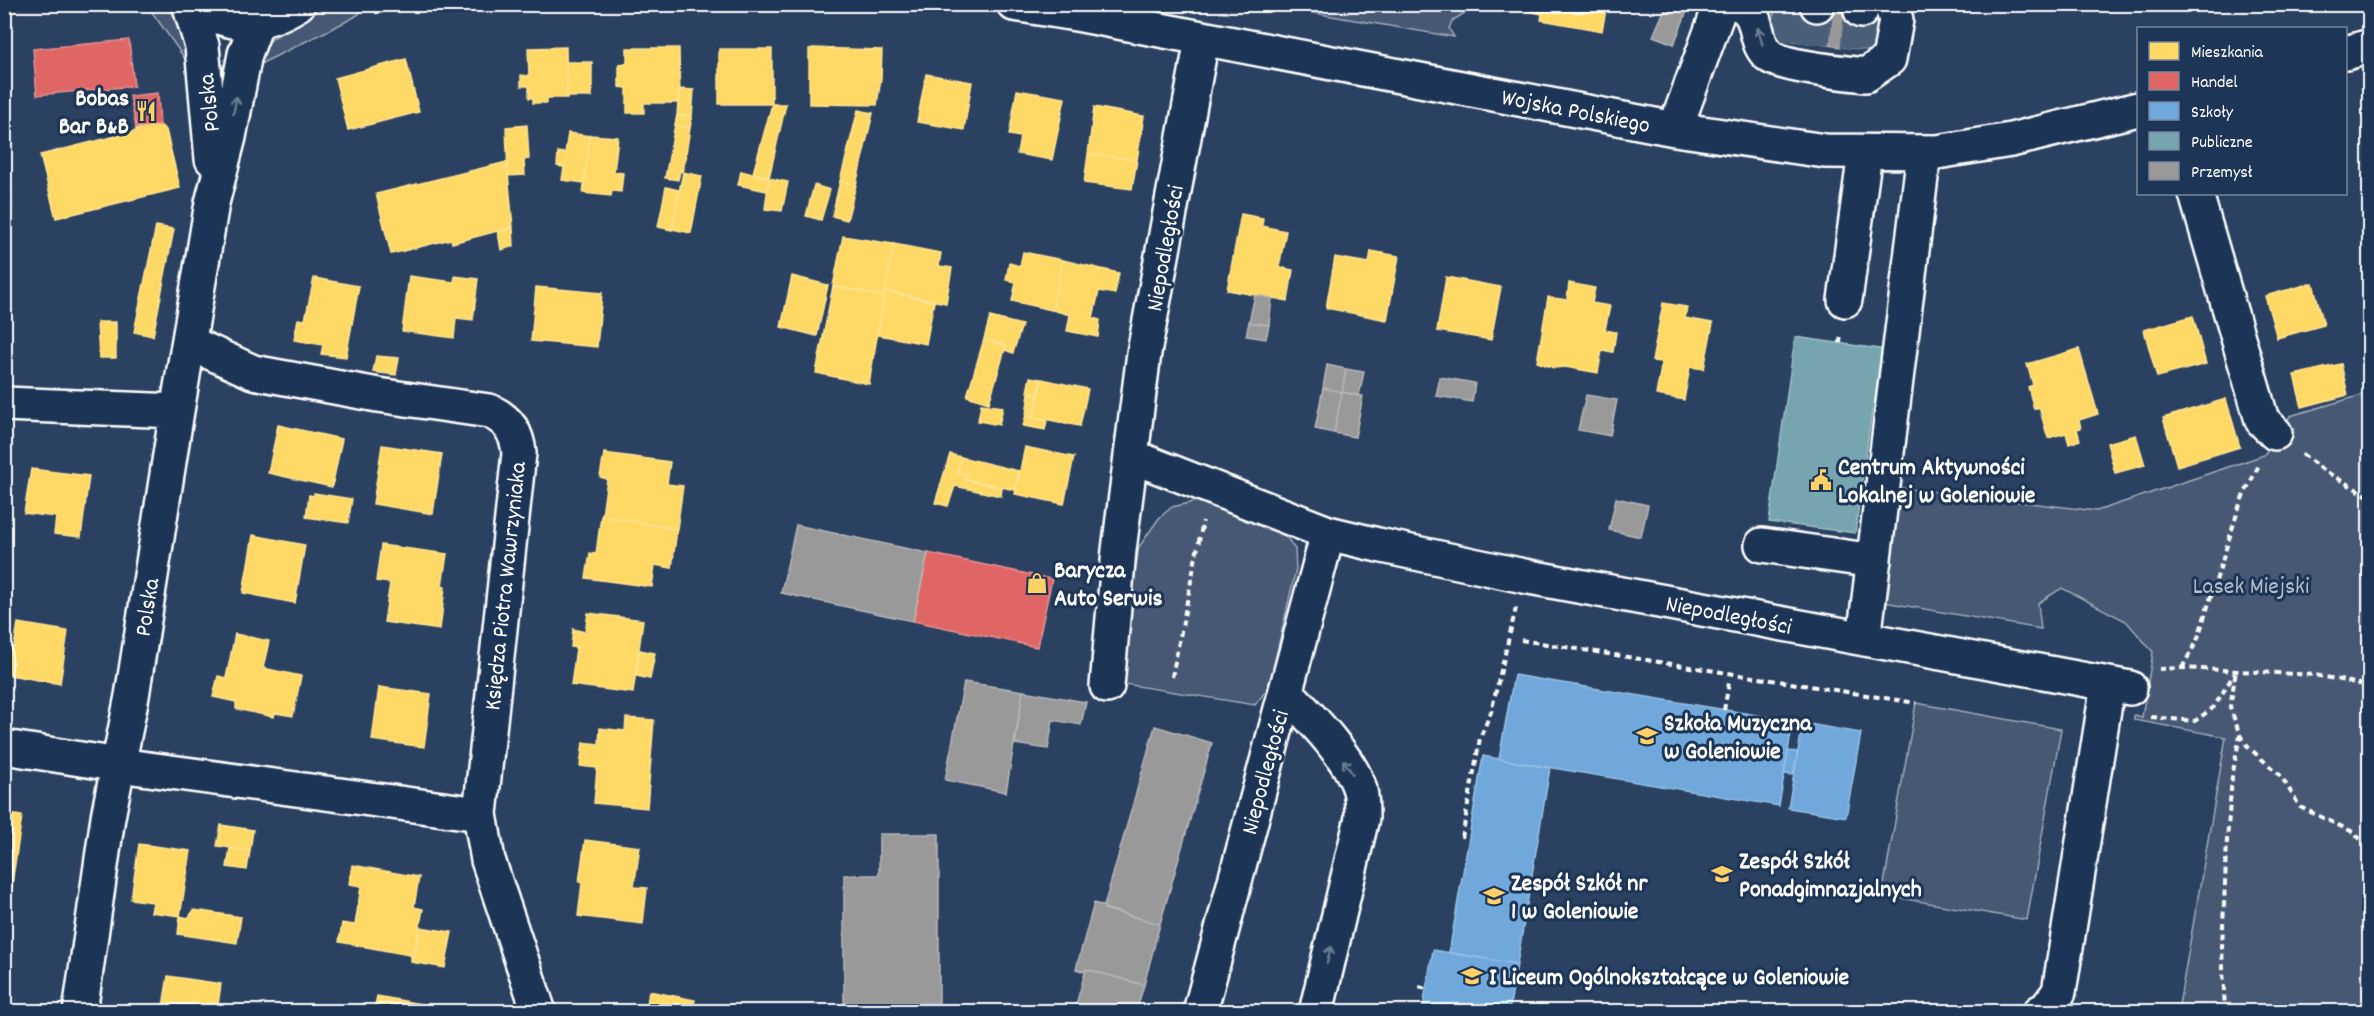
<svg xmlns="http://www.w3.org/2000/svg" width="2374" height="1016" viewBox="0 0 2374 1016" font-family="Dekko,sans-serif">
<rect width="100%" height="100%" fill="#2a4161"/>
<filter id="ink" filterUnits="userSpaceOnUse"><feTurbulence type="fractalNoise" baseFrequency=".0167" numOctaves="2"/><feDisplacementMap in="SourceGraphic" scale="12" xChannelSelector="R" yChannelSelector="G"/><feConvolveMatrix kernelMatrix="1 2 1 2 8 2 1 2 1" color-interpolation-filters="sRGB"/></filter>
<g filter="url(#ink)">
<path fill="#465975" stroke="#a2acba" stroke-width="1.5" d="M147 5H176L189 63 185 59Z
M327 5H365L359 14 351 19 256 66 266 45 273 38Z
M1267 5 1477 4V5L1452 21 1449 29 1454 37Z
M5 7H6L12 211H4Z
M2369 393V1011H2178L2226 737 2134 720V715L2142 717 2153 652 2126 621 2062 588 2038 603 2041 629 1883 602 1902 488 2097 511 2264 455 2290 416Z
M1207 499 1282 531 1295 549 1296 569 1269 687 1255 705 1118 683 1139 547 1159 518 1172 507Z
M1916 703 2061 729 2027 920 1882 895Z"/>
<path fill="#ffd966" stroke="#ffe494" stroke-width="1.5" d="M1522 4H1607L1602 31 1541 20 1542 14 1525 10Z
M566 47 567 98H547V103H533V98H529V86H521V75L529 76 528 48Z
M627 48H679L680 103H644V113H627V88L619 87V64L627 63Z
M813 48 882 50 881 78 877 105 809 104V49Z
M719 49H772V104H719Z
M406 59 419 112 348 130 335 78Z
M566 62H592V97H567Z
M926 74 972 82 964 130 917 122Z
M679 89 694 90 692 117 677 115Z
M1017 90 1065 98 1052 160 1017 154 1020 137 1009 135Z
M772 104H786L769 178 753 173Z
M1094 107 1144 116 1137 160 1088 154Z
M858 110 873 113 856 185 840 181Z
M677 115 692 117 690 128 675 125Z
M160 125 166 130 180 188 56 218 40 155 136 131V128Z
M527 125 529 159 524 160 525 175 508 176 506 127Z
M675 125 690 128 683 172 680 171 678 180 665 178Z
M568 133 590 136 584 183 562 180 564 167 557 166 558 152 565 153Z
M590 135 618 137 614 172 623 173 621 192 612 191 611 196 583 193Z
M1088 154 1137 160 1132 189 1084 183Z
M507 162 513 227 452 243 451 239 391 254 376 194Z
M741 171 769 178 767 191 738 185Z
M683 172 702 176 691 233 672 229Z
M769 178 788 182 782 211 765 209Z
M840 181 856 185 847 220 832 216Z
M814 185 830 190 821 220 806 216Z
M666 187 679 190 672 230 658 227Z
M1241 214 1263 218 1262 226 1286 231 1279 267 1293 270 1288 301 1227 290Z
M156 226 174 229 153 336 134 332Z
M513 228 514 246 501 250 498 232Z
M843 236 894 244 884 296 833 286Z
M894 244 941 253 939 266 952 268 946 303 885 291Z
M1371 251 1399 256 1387 320 1326 308 1335 257 1369 263Z
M1023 252 1063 260 1052 310 1012 301 1016 282 1006 280 1009 263 1020 266Z
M1063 260 1119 273 1115 294 1099 291 1093 318 1100 320 1098 337 1067 331 1070 315 1052 310Z
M409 276 454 282 455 276 478 279 473 320 456 318 454 338 402 331Z
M792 276 828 285 817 336 781 327Z
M1446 277 1501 287 1491 340 1437 331Z
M314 278 359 286 346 357 321 354 323 345 294 340 298 319 305 320Z
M1569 283 1595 288 1592 303 1610 306 1605 330 1616 332 1613 352 1602 350 1598 373 1565 367 1554 368 1537 362 1548 297 1567 300Z
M2313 283 2324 325 2277 338 2265 296Z
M833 286 884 296 869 384 816 373Z
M536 287 602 293 597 347 531 341Z
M885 291 934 302 926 344 878 335Z
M1663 303 1687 307 1685 318 1713 323 1704 369 1690 367 1684 400 1656 395 1662 362 1652 361Z
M2193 316 2206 364 2157 377 2144 330Z
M990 317 1022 325 1013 353 1005 350 1006 346 984 339Z
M97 322H116V358H99Z
M984 339 1006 346 989 403 967 396Z
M2079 349 2098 414 2079 420 2081 428 2077 429 2080 440 2069 444 2066 433 2048 438 2039 407 2034 409 2028 387 2033 385 2027 364Z
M376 356 399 358 396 375 373 372Z
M2341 364 2348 395 2302 407 2294 375Z
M1030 377 1041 379 1038 394 1027 392Z
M1042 379 1088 389 1080 426 1034 417Z
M1029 393 1038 394 1034 417 1026 415Z
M2226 399 2240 447 2177 466 2163 418Z
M981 404 1003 407 999 425 978 421Z
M1026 415 1047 421 1045 430 1023 426Z
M278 425 342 439 332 487 268 473Z
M2136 435 2145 465 2115 473 2107 443Z
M382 445 442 454 433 514 373 504Z
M1025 447 1074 457 1064 504 1015 494Z
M604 453 670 462 667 484 683 486 677 529 602 516 607 479 600 477Z
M950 454 961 457 957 472 966 475 965 480 1002 488 1001 496 955 486 948 506 935 503Z
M961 457 1019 471 1015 490 966 479 967 475 957 472Z
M31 469 89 476 81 537 54 534 56 517 24 513Z
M314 493 352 499 348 523 306 517 309 495 314 496Z
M601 516 677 529 672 568 655 565 652 587 586 578 590 553 596 554Z
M253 535 305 545 295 603 243 593Z
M381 545 447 554 442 586 445 587 440 630 384 622 390 583 376 581Z
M588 613 643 620 633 693 571 685 576 648 571 647 573 629 585 632Z
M18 623 68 631 60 684 9 675 10 668 6 667 10 646 14 647Z
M235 634 269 641 263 668 301 676 293 716 275 713 274 717 236 709V702L213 697 218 676 226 678Z
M640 650 655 653 650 679 636 676Z
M379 687 431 694 424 747 372 740Z
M626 718 654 720 647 808 594 803 597 768 580 766 583 742 599 744 600 728 625 731Z
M4 813 22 816 10 898 4 897Z
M221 825 253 830 250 851 217 846Z
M585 840 640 847 634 887 647 888 643 924 578 916 582 883 579 882Z
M139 844 191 851 180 916 151 912 153 902 131 899Z
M230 848 250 851 247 870 227 867Z
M352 865 419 877 414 907 423 909 414 956 339 942 342 923 355 925 361 886 349 884Z
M194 910 241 917 237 943 178 934 180 916 188 918Z
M420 927 452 932 445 968 411 962V956L415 957Z
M168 976 221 984 217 1012H162Z
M649 991 695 1000 692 1012H646Z
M377 996 438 1007 437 1012H365L366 1009 374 1010Z"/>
<path fill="#e06666" stroke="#e99494" stroke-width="1.5" d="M1934 4H1965L1936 10Z
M129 40 134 86 37 95 33 49Z
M158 93 160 125 136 128 130 96Z
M928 553 1052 579 1037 647 913 621Z"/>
<path fill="#6fa8dc" stroke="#9ac2e6" stroke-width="1.5" d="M1514 675 1793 721 1779 806 1499 759Z
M1803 723 1861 733 1846 817 1788 808Z
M1788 751 1798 752 1793 775 1784 774Z
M1483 756 1550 768 1517 964 1449 953Z
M1433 950 1517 964 1509 1012H1422Z"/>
<path fill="#76a5af" stroke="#9fc0c7" stroke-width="1.5" d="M1795 337 1886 350 1877 412 1872 411 1855 533 1769 522Z"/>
<path fill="#999" stroke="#b8b8b8" stroke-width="1.5" d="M1667 4H1690L1674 44 1653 36Z
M1775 4H1809L1879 13 1874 51 1771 38Z
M1255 295 1272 298 1269 325 1249 322Z
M1249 322 1269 325 1266 339 1246 336Z
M1327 365 1346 369 1342 392 1323 388Z
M1346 369 1364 372 1359 396 1342 392Z
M1440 377 1475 383 1472 402 1436 396Z
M1323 388 1342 392 1334 433 1315 429Z
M1342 392 1363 396 1355 437 1334 433Z
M1586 395 1617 400 1610 436 1578 430Z
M1616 498 1648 505 1641 537 1609 530Z
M796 525 928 553 913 621 781 593Z
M964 682 1023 691 1006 792 945 780Z
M1023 691 1086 702 1081 725 1053 720 1048 749 1015 744Z
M1155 726 1212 743 1160 924 1104 908V906Z
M879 834H939V1012H844V875H879Z
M1094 903 1104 906V909L1160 924 1144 985 1086 969 1085 972 1076 969Z
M1086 969 1144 985 1136 1012H1074Z"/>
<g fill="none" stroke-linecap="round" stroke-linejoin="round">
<path stroke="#4a5e79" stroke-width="33" stroke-dasharray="33 16" stroke-linecap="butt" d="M1789 41 1792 4
M1813 44 1817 5
M1857 49 1861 11"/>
<defs>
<path id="minor" d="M189 4 202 46 212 159
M196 4C230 30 263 26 298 4
M1014 4 1082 15 1675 129 1825 151 1937 152 2011 140 2138 109
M1739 4C1763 14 1751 44 1771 57 1787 67 1846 73 1866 75L1889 59 1896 20 1891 4
M1817 5V4
M1861 11 1862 4
M2346 53 2370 46
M1675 129 1721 4
M2196 194 2262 420 2275 433
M1845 300 1865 153
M190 343 253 372 378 395 489 411C508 419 517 432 519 453L480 814 488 860 539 1012
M4 404 177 411
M1131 456 1328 533 1378 545 1524 576 2130 688
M1762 545 1874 561
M1864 639 1924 153
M1107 686 1119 550 1144 353 1202 40
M1286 692C1309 716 1351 758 1360 790 1362 799 1362 809 1362 818L1316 1012
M4 747 119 765 480 814
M80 1012 108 817 132 696 177 411 212 203 229 137 245 54 257 22
M1200 1012 1328 533
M2040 1012 2046 1009 2059 992 2108 684"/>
</defs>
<use href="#minor" stroke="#fff" stroke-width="38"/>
<path stroke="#fff" stroke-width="4" stroke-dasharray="6 4.5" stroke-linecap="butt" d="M377 14V4
M1840 343 1841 334
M2302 454 2323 470 2370 497
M1521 640 1916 703
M2182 668 2197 641 2241 501 2260 463
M2159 669 2182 668 2315 675 2370 686
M1172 677 1203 521
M1724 710 1729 683
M2151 717 2195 721 2214 707 2234 674
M2240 735 2248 747 2281 776 2300 807 2353 832 2370 848
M1462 838 1480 738 1491 712 1516 608
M1419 987 1426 989
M2225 1012 2222 947 2227 840 2232 777 2240 735 2230 707 2236 671"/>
<use href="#minor" stroke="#1d3557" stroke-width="33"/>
</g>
<defs><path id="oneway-shaft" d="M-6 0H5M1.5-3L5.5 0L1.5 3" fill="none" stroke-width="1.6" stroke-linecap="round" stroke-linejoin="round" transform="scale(1.5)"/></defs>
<g stroke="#6c7c92">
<use href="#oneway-shaft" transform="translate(1760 36) rotate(-106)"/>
<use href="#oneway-shaft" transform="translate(235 105) rotate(-79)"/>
<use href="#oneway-shaft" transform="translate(1348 767) rotate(-123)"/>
<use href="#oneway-shaft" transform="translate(1329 955) rotate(-76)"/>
</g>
</g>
<defs>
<symbol id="restaurant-bare" viewBox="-9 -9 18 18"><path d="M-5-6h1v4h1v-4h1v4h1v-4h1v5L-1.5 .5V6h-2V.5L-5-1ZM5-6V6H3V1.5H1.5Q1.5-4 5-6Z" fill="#ffd166" stroke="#1d3557" stroke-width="2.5" paint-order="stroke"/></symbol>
<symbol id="civic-bare" viewBox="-9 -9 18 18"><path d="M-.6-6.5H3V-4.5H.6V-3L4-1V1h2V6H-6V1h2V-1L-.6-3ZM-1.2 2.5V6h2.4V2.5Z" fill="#ffd166" stroke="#1d3557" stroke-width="2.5" paint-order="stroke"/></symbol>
<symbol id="shop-bare" viewBox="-9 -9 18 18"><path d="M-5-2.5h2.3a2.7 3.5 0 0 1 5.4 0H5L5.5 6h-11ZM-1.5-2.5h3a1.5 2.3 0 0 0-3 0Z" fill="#ffd166" stroke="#1d3557" stroke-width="2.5" paint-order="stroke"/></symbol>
<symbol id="school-bare" viewBox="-9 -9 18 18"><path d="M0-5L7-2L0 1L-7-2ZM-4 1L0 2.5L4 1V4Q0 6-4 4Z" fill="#ffd166" stroke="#1d3557" stroke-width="2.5" paint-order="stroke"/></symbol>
</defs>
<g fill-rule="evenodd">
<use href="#restaurant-bare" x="131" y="96" width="30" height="30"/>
<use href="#civic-bare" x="1806" y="465" width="30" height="30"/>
<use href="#shop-bare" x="1022" y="568" width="30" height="30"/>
<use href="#school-bare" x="1632" y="721" width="30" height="30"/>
<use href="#school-bare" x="1707" y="859" width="30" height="30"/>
<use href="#school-bare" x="1479" y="881" width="30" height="30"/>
<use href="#school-bare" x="1457" y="961" width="30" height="30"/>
</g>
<g text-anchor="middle" stroke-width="6" stroke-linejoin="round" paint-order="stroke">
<g font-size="24" font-weight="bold" fill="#fff" stroke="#1d3557" text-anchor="start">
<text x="129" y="105" text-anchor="end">Bobas<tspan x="129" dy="28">Bar B&amp;B</tspan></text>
<text x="1838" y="474">Centrum Aktywności<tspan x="1838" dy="28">Lokalnej w Goleniowie</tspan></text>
<text x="1054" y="577">Barycza<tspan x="1054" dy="28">Auto Serwis</tspan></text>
<text x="1664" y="730">Szkoła Muzyczna<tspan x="1664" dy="28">w Goleniowie</tspan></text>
<text x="1739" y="868">Zespół Szkół<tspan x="1739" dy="28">Ponadgimnazjalnych</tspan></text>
<text x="1511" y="890">Zespół Szkół nr<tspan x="1511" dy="28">1 w Goleniowie</tspan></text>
<text x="1489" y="984">I Liceum Ogólnokształcące w Goleniowie</text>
</g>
<g font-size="24" fill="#fff" stroke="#1d3557">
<text transform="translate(208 103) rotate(-96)" y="8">Polska</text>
<text transform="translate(1576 110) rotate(11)" y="8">Wojska Polskiego</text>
<text transform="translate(1164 248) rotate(-80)" y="8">Niepodległości</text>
<text transform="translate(504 586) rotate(-84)" y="8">Księdza Piotra Wawrzyniaka</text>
<text transform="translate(146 607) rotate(-81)" y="8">Polska</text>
<text transform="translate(1729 614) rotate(11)" y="8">Niepodległości</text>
<text transform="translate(1264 772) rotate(-75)" y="8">Niepodległości</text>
</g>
<g font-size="24" fill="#b5bdc8" stroke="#1d3557">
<text x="2251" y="593">Lasek Miejski</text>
</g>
</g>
<rect width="2374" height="1016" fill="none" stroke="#1d3557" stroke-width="24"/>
<rect x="12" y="12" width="2350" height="992" fill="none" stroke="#fff" stroke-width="2" filter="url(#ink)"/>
<rect x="2137" y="27" width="210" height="168" fill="#1d3557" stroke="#77869a" stroke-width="1.5"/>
<rect x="2149" y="42" width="30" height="18" fill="#ffd966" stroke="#77869a" stroke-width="1.5"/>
<text x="2191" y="57" font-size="18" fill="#ffffff">Mieszkania</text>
<rect x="2149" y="72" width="30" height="18" fill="#e06666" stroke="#77869a" stroke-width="1.5"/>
<text x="2191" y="87" font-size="18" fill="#ffffff">Handel</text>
<rect x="2149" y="102" width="30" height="18" fill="#6fa8dc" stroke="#77869a" stroke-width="1.5"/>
<text x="2191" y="117" font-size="18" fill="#ffffff">Szkoły</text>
<rect x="2149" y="132" width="30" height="18" fill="#76a5af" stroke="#77869a" stroke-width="1.5"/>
<text x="2191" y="147" font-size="18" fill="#ffffff">Publiczne</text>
<rect x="2149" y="162" width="30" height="18" fill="#999999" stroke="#77869a" stroke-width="1.5"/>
<text x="2191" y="177" font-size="18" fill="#ffffff">Przemysł</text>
</svg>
